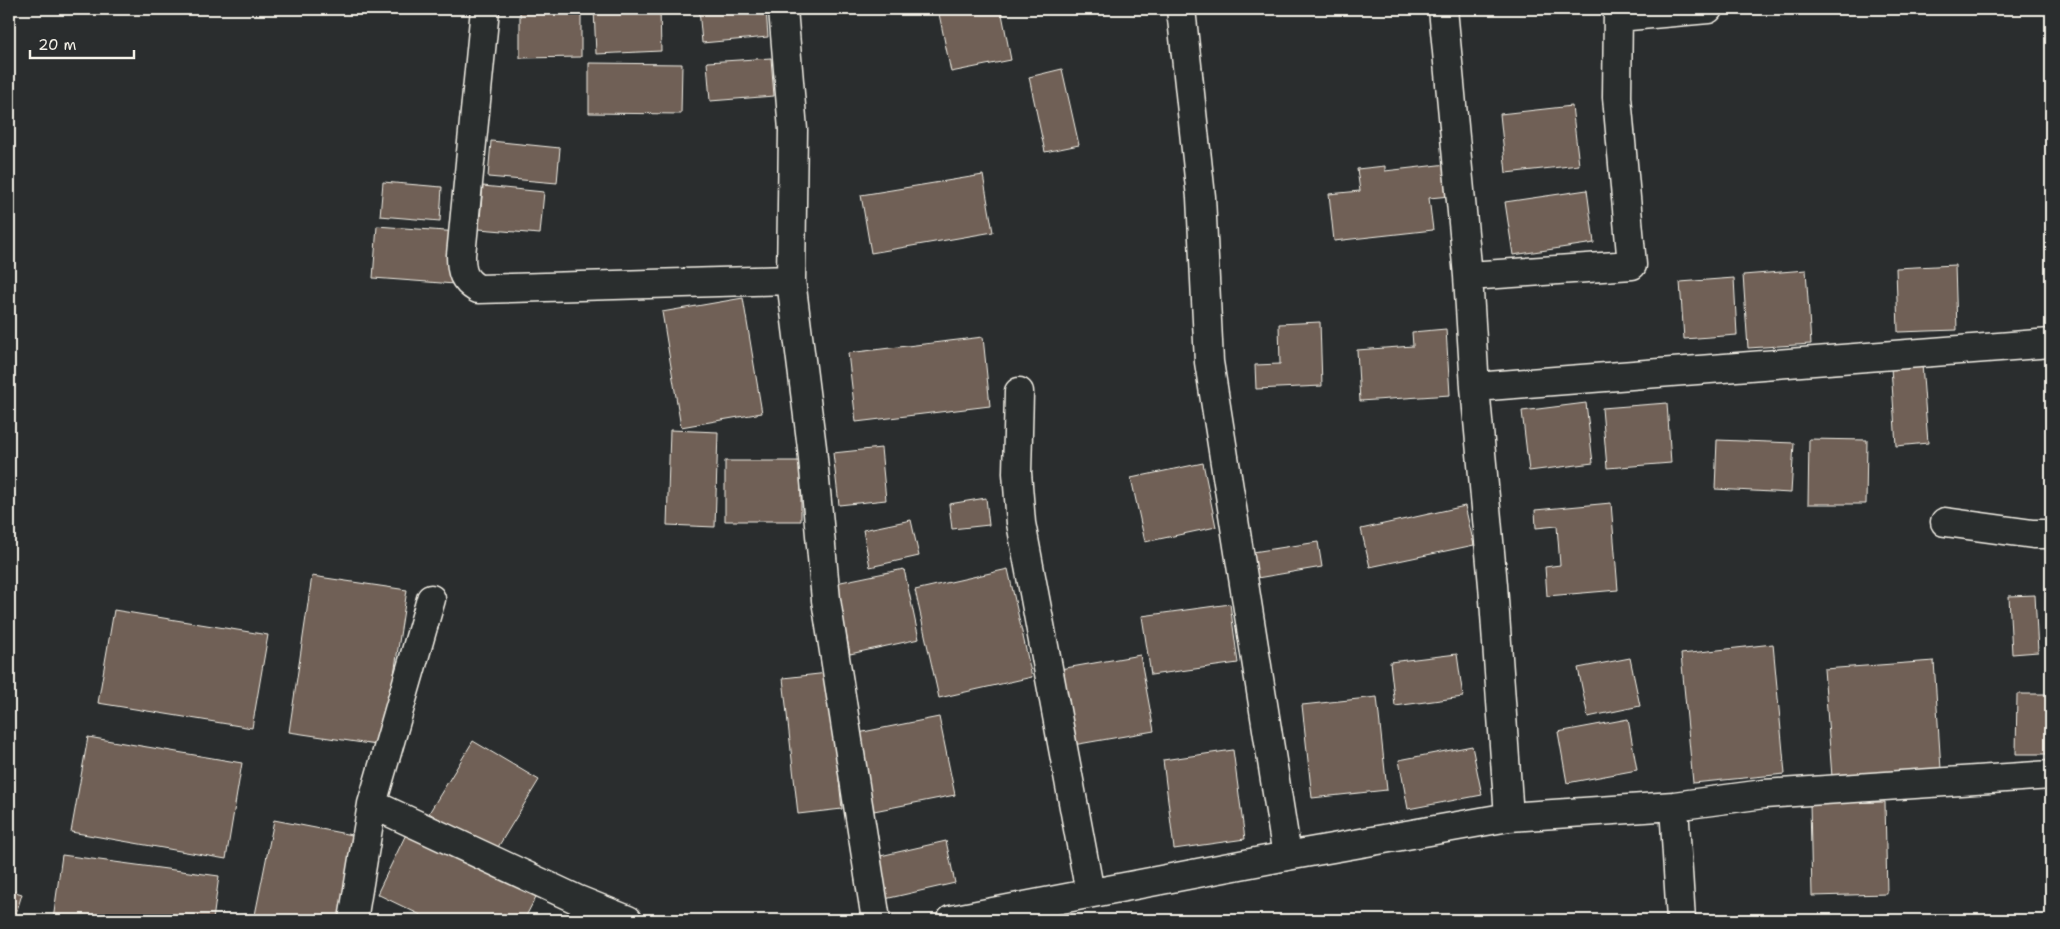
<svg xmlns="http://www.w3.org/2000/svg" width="2060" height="929" viewBox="0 0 2060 929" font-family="'Shantell Sans',sans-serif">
<rect width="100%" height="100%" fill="#2a2d2e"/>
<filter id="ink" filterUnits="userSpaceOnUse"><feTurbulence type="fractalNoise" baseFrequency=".02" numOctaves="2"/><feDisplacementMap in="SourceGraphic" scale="10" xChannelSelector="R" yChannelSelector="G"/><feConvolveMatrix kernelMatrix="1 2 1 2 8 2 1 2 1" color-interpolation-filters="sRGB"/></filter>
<g filter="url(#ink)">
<path fill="#706157" stroke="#f4f1e8" d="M520 9H581V57L520 58Z
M594 9H660L661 51 596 54Z
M699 9H766L768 37 702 43Z
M938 9H1001L1011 60 951 72Z
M771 58 774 96 710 101 707 62Z
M589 63 682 64 681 114 589 113Z
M1062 69 1079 145 1045 152 1029 77Z
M1572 106 1579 165 1506 173 1500 114Z
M491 141 560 148 557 183 488 177Z
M1447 164 1450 196 1429 198 1433 230 1334 241 1329 194 1360 191 1357 169 1385 166V171Z
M983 175 993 232 871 253 861 195Z
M383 182 442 187 440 221 380 216Z
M483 186 544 192 540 234 479 229Z
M1587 190 1594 243 1513 255 1505 202Z
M377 226 459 232 455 284 373 278Z
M1955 265 1957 330 1898 332 1896 268Z
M1806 270 1811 344 1748 348 1743 275Z
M1734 278 1737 335 1684 339 1680 282Z
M743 298 762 413 681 427 662 312Z
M1320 322 1322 386 1256 389 1255 365 1280 364 1279 324Z
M1446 329 1450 395 1360 401 1357 350 1413 346 1412 332Z
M983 337 990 406 856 422 848 353Z
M1922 364 1928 443 1896 446 1891 367Z
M1586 403 1593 463 1529 471 1522 411Z
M1667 403 1671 463 1607 468 1602 408Z
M670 430 718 432 715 527 667 525Z
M1809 439 1867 440 1866 504H1808Z
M1717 440 1794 443 1791 493 1715 489Z
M881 448 886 500 839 505 833 453Z
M725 461H801V521H725Z
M1203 463 1216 527 1145 542 1131 478Z
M986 498 989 525 952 529 949 504Z
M1611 503 1618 590 1547 596 1545 567 1560 565 1557 526 1536 528 1535 510Z
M1465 506 1474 545 1370 567 1361 529Z
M911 520 919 556 870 567 863 530Z
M1318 542 1322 567 1257 578 1253 552Z
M904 569 919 639 850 654 836 583Z
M1008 569 1032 677 939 698 915 590Z
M312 576 407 590 383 746 289 732Z
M2035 595 2038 652 2012 654 2009 596Z
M1230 604 1238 663 1151 675 1142 616Z
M114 610 268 635 252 728 98 703Z
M1773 644 1785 774 1693 783 1681 654Z
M1457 654 1463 697 1395 706 1390 662Z
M1140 655 1154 731 1073 745 1060 669Z
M1630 658 1640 706 1588 717 1578 668Z
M1934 661 1941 769 1832 777 1824 669Z
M828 673 842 809 798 814 783 678Z
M2017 694H2051V754H2016Z
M1377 697 1387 790 1312 798 1302 705Z
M939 717 955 795 874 811 858 733Z
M1628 719 1637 770 1567 783 1558 732Z
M88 737 242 763 226 859 71 832Z
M473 741 539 780 495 852 429 813Z
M1472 746 1482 795 1408 809 1399 760Z
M1233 750 1245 839 1174 849 1163 760Z
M1885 802 1887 894 1812 896 1810 803Z
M274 820 357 836 341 920H254Z
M410 826 540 889 524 920H431L377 894Z
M946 841 955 883 885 899 876 857Z
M62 855 219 876 213 920H53Z
M9 890 22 894 14 920H9Z"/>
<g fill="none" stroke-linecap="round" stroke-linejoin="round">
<defs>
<path id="minor" d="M485 9 461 255C461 272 463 280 478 289L791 280
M783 9 793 130 791 280 812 448 826 600 876 920
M1181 9 1201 197 1209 362 1287 856
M1443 9 1468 276 1475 387 1493 585 1509 817
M1618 17 1708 9
M1468 276 1632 265 1617 97 1618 9
M1475 387 2051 343
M1019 392 1017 473 1021 523 1090 893
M1945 522 2033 534H2051
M372 804 576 899 628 920
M1674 806 1681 920
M353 920 372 804 431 599
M951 920 1287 856 1509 817 1674 806 1764 794 2051 775"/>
</defs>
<use href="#minor" stroke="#f4f1e8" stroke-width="31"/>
<use href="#minor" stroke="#2a2d2e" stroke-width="28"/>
</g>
</g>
<rect width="2060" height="929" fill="none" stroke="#2a2d2e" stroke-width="30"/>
<rect x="15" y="15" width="2030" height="899" fill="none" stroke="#f4f1e8" stroke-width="2" filter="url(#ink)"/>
<path d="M30 50v8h104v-8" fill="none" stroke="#f4f1e8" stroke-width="2.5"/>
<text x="38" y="50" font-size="15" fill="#f4f1e8" stroke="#2a2d2e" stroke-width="4" paint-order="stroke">20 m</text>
</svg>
